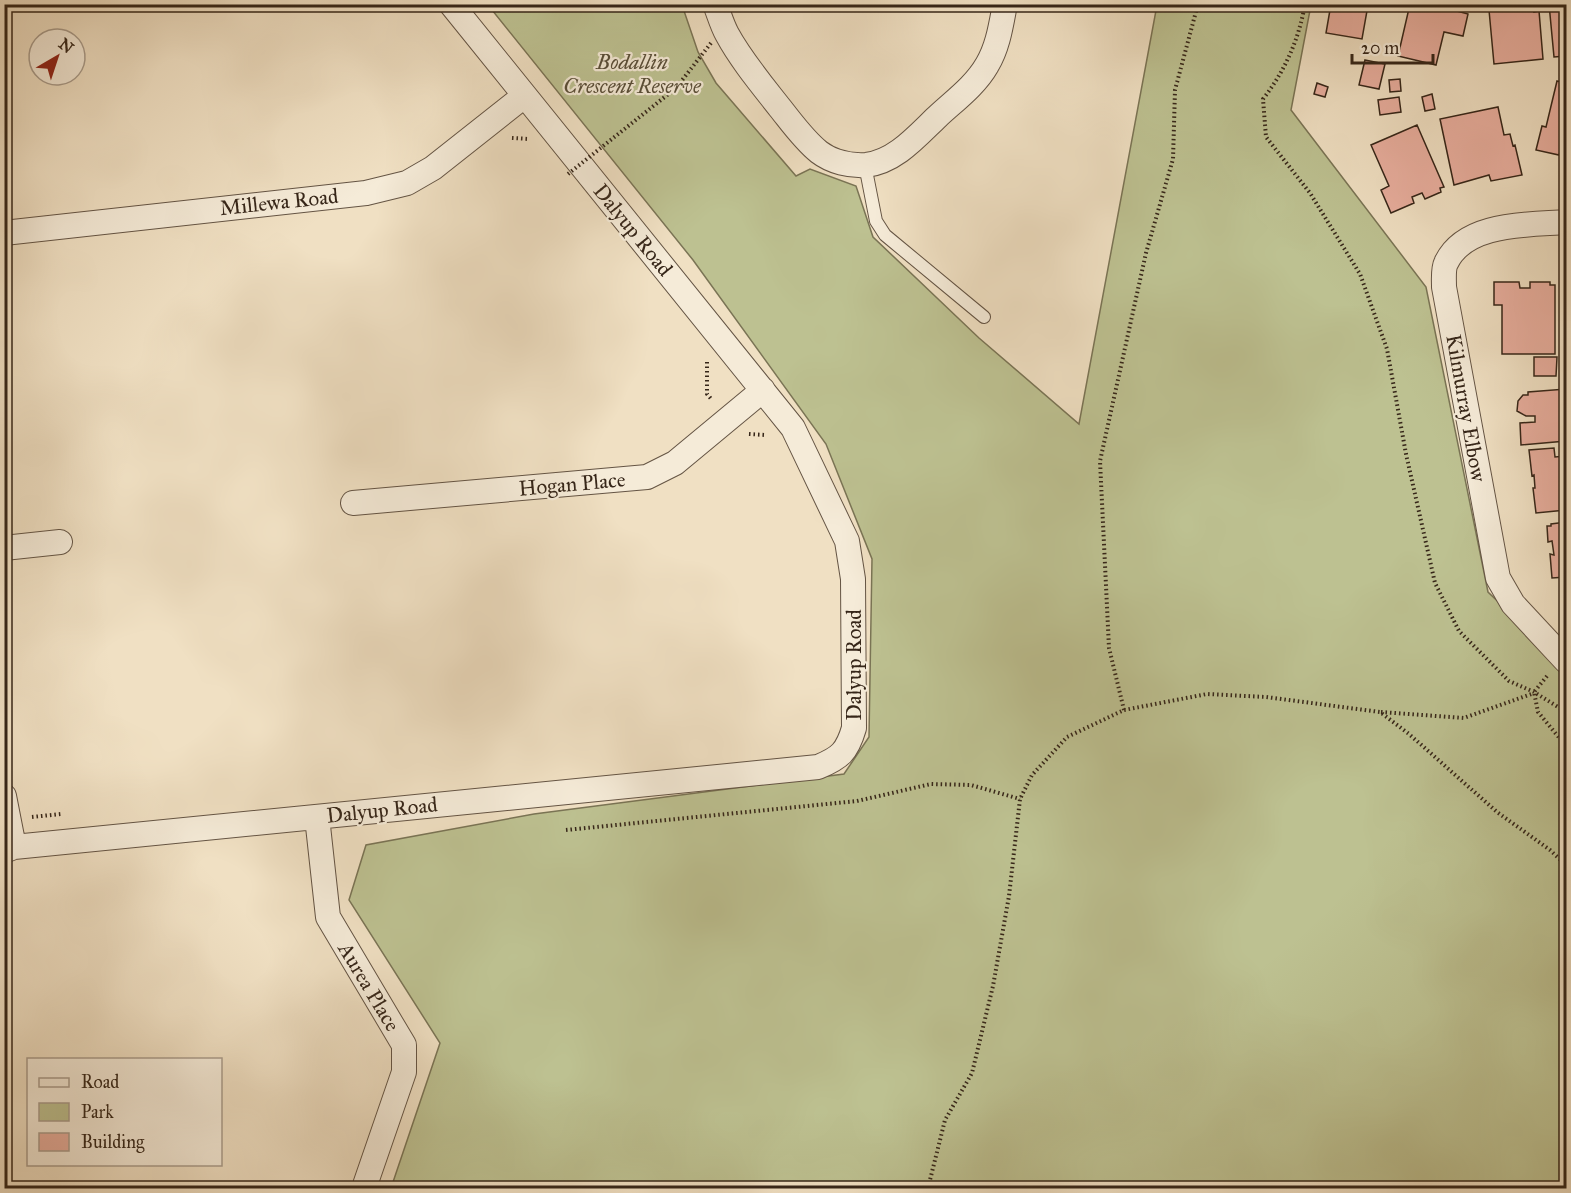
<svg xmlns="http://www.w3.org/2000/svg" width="1571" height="1193" viewBox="0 0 1571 1193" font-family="'IM FELL Great Primer',serif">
<rect width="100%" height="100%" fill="#f0e0c3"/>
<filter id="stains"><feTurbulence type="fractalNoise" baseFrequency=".00333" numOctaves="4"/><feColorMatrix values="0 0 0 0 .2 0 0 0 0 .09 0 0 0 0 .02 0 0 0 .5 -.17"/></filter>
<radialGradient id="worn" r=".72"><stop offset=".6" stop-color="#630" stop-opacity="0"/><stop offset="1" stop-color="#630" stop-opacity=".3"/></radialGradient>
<path fill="#bdc191" stroke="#7a7455" stroke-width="1.5" d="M488 5H682L698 52 716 83 796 176 810 169 856 186 873 237 979 338 1079 424 1157 5H1311L1291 110 1426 287 1488 592 1566 666V1188H391L440 1043 349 900 366 845 534 814 844 774 869 737 872 559 826 444 693 260Z"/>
<path fill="#e8ae9e" stroke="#362619" stroke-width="1.5" d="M1331 4H1389L1388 8 1368 5 1362 39 1326 33Z
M1410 4H1431L1468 14 1463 36 1444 32 1436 65 1398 56Z
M1479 4H1534V12L1539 11 1543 59 1494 64 1489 10 1480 11Z
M1549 4H1566V56L1554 57Z
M1365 60 1385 64 1379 89 1359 85Z
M1400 79 1401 91 1390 92 1389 80Z
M1557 81 1566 83V150L1561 149 1559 155 1536 150 1542 126 1546 127Z
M1317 83 1328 87 1325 97 1314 94Z
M1432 94 1435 109 1425 111 1422 97Z
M1399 97 1401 112 1380 115 1378 100Z
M1498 107 1504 135 1510 134 1513 146 1515 145 1522 175 1491 181 1489 175 1454 185 1440 119Z
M1417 125 1444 187 1440 188 1441 192 1425 199 1422 193 1412 197 1414 203 1391 213 1381 190 1389 186 1371 145Z
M1494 282H1519L1520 288H1530V282H1550V285H1555V354H1502V305H1494Z
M1564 303H1566V362H1563Z
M1534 357H1557L1556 376H1534Z
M1566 389V441L1521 445 1520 423 1535 422V416H1526L1517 411 1518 401 1523 395H1528V392Z
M1554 448 1555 457 1566 456V510L1536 513 1533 488H1535L1534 475 1532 476 1529 450Z
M1566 522V577L1552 578 1550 554 1554 555 1552 541 1548 542 1547 526H1551V524Z"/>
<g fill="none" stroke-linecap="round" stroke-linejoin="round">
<defs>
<path id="service" d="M865 165 876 221 885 235 984 317"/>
<path id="minor" d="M715 4C719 14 722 25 727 34 741 60 762 85 780 108 792 123 804 140 819 152 832 162 850 166 866 165 895 162 917 136 937 117 954 101 975 86 987 65 998 47 1001 25 1005 4
M1566 222C1528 225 1465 222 1446 263 1443 269 1444 279 1444 287L1498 578 1513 604 1566 661
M4 233 366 193 407 183 433 168 524 96
M353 503 647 477 675 463 763 390
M4 548 60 542
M4 796 14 847
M317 817 328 917 404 1045V1072L364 1188
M4 851 14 847 818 767C840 758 847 752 854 728L853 579 847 541 793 428 451 4"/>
</defs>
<use href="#service" stroke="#645444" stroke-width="14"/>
<use href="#minor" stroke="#645444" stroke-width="26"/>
<path stroke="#362619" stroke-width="4" stroke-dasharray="1.5 3" stroke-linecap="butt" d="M1305 4C1299 39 1285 71 1263 99L1266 137 1310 193 1360 274 1387 349 1406 454 1435 583 1459 631 1509 681 1534 692 1566 712
M512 138 529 139
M707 362V394L712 400
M749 434 765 435
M1547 676 1534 692 1538 712 1566 746
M1124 710 1109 648 1100 461 1146 253 1173 159 1175 90 1198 4
M1381 712 1464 718 1534 693
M32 817 61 814
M566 830 857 801 931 784 971 785 1020 799
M928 1188 945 1120 972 1073 993 986 1009 896 1020 799 1032 775 1067 737 1124 710 1207 694 1266 697 1380 712 1409 734 1497 812 1550 850 1566 865"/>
<use href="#service" stroke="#f5ebd8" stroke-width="12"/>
<use href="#minor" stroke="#f5ebd8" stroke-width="24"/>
<path stroke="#362619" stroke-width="4" stroke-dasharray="1.5 3" stroke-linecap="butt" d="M568 174 676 88 711 43"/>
</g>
<g text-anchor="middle" stroke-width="4.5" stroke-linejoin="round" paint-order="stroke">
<g font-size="21" font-style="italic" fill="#584d37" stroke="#f5ebd8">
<text x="632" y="69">Bodallin<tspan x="632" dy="24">Crescent Reserve</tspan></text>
</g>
<g font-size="21" fill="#362619" stroke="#f5ebd8">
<text transform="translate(279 202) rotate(-6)" y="7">Millewa Road</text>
<text transform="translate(633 230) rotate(51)" y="7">Dalyup Road</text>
<text transform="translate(1466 408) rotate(80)" y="7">Kilmurray Elbow</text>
<text transform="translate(572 484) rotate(-5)" y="7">Hogan Place</text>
<text transform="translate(854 665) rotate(-90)" y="7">Dalyup Road</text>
<text transform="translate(382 810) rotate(-6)" y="7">Dalyup Road</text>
<text transform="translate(369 987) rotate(59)" y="7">Aurea Place</text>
</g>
</g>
<rect width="1571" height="1193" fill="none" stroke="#f0e0c3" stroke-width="24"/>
<rect x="6" y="6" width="1559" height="1181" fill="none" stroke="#362619" stroke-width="3"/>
<rect x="12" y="12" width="1547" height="1169" fill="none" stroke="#362619" stroke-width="1.5"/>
<rect x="27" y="1058" width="195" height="108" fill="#f5ebd8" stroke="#a99c8c" stroke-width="1.5"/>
<rect x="39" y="1078" width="30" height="9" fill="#f5ebd8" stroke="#a99c8c" stroke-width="1.5"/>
<text x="81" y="1088" font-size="18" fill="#362619">Road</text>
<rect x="39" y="1103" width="30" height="18" fill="#bdc191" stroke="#a99c8c" stroke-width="1.5"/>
<text x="81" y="1118" font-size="18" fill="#362619">Park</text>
<rect x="39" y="1133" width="30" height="18" fill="#e8ae9e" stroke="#a99c8c" stroke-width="1.5"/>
<text x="81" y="1148" font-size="18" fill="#362619">Building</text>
<g transform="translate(57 57) rotate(39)"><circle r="28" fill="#f5ebd8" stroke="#a99c8c" stroke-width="1.5"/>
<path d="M0-4.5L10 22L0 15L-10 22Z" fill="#8f2418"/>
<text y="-9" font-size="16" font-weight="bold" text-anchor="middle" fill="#362619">N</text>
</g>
<path d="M1352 54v9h81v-9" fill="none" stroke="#362619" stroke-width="3"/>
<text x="1361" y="54" font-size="18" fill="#362619" stroke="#f5ebd8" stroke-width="4.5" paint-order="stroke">20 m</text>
<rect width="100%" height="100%" filter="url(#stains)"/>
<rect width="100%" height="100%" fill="url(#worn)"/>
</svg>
